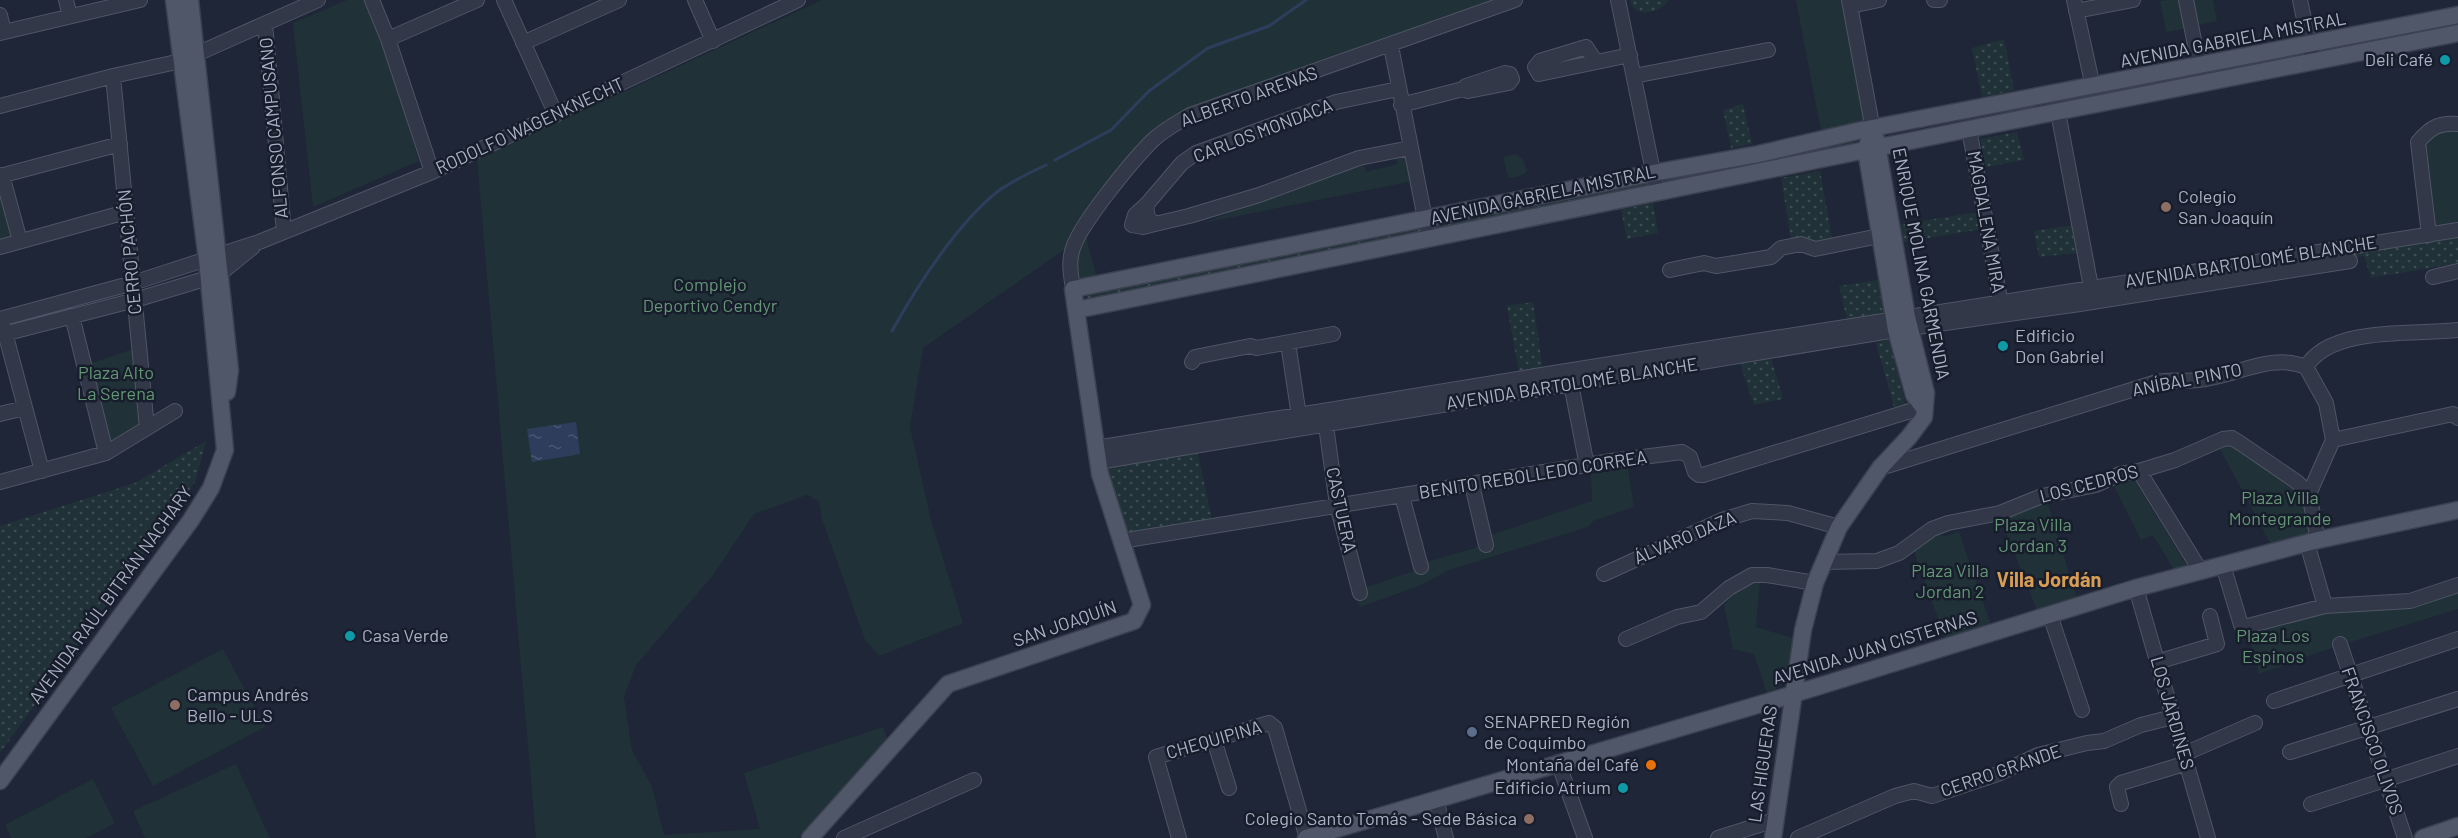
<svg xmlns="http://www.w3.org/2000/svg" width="2458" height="838" viewBox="0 0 2458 838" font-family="Barlow,sans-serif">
<defs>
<pattern id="grass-dots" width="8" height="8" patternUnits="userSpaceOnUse" patternTransform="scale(1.5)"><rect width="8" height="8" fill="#203238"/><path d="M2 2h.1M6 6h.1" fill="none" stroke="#3e4d53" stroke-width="1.8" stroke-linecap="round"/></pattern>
<pattern id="water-ripples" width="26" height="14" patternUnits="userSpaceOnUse" patternTransform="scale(1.5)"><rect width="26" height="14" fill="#2f3d5d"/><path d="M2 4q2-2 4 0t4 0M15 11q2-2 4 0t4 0" fill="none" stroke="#4a5773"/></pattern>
</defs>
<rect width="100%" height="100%" fill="#1e2637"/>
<path fill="url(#grass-dots)" d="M1630 0H1669C1660 13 1634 20 1630 0Z
M2004 39 2014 90 1982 97 1972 48Z
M1743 104 1752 144 1731 148 1723 110Z
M2017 132 2024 160 1986 167 1980 139Z
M1852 140 1856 144 1665 185 1664 176Z
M1820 171 1832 238 1812 243 1803 238 1791 240 1781 178Z
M1649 180 1651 188 1435 232 1434 225Z
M1653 203 1658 233 1627 239 1621 210Z
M1979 212 1982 229 1899 243 1896 225Z
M2072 225 2076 253 2039 257 2034 231Z
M1421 226 1423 234 1090 301 1086 297 1088 292Z
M2458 235V263L2371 278 2364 256 1917 325 2105 289Z
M1878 280 1883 313 1847 320 1839 286Z
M1533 302 1543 370 1519 373 1507 306Z
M1889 340 1906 405 1895 410 1876 343Z
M1771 358 1783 399 1754 405 1740 364Z
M206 441 195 482 0 753V526L135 483Z
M1198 453 1212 520 1129 534 1107 467Z"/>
<path fill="#203238" d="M347 0H364L385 47 419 161 313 207 293 23Z
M822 0H1493L1187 111 1106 186 1068 238 1065 249 923 348 910 427 931 520 963 623 879 656 865 640 822 519 819 501 807 495 754 514 714 574 636 665 624 697 632 750 652 787 664 835 760 829 744 773 883 727 887 738 799 838H536L477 160Z
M1796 0H1843L1866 122 1821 131Z
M2167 0H2177L2183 3 2188 28 2166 32 2160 1Z
M2193 0H2213L2217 21 2197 25 2192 2Z
M2458 129V226L2430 230 2422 144 2438 131Z
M1515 154 1522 158 1527 170C1524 177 1514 178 1508 177L1503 157Z
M1396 158H1406L1409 161 1413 181 1203 223 1363 163 1366 172 1398 164Z
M0 192 12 236 0 239Z
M1086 236 1097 279 1079 280C1074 264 1076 249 1086 236Z
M139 347 147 428 106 453 83 366Z
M2230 445 2236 446 2302 492 2313 538 2273 548 2220 449Z
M1628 468 1634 507 1593 521 1588 527 1449 570 1419 586 1360 607 1355 591 1426 567V562L1475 548 1488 536 1592 501 1591 474Z
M2135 481 2187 566 2174 570 2153 535 2141 540 2113 484Z
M2048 503 2077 600 2038 613 2001 520 2032 507Z
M1959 532 1992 628 1946 641 1912 545 1929 533 1946 536Z
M1760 582 1756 627 1796 639C1792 667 1796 680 1767 693L1754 654 1733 649 1724 605C1736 592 1742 584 1760 582Z
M2458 591V609L2331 648 2259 674 2248 632 2326 611Z
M223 649 265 727 153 786 111 708Z
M236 764 270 838H145L133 811Z
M93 779 115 823 86 838H11L5 825Z"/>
<path fill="url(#water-ripples)" d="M576 422 580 454 532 462 527 429Z"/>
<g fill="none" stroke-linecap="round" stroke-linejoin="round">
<path stroke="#2f3d5d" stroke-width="3" d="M1055 160 1111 130 1149 91 1208 48 1269 26 1306 0
M892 331C917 286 957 224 997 192 1012 181 1029 173 1046 165"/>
<defs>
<path id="minor" d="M66 0 70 16
M372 0 388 39 432 172
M504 0 556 115
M695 0 713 41
M1618 0 1657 191
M1849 0 1873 130
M1934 0H1940
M2074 0 2093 87
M2186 0 2199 65
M2300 0 2313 61
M1850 6 1879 0
M2076 11 2133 0
M0 15 4 32
M265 24 284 232
M0 33 140 0
M388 39 477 0
M523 43 619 0
M1391 46 1429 239
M1596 62 1586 47 1540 61 1535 67 1539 74 1630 55
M113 76 147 428
M1634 76 1768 50
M1398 89 1336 102 1196 153 1182 163 1147 204C1146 214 1147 218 1155 224L1189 216 1259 195 1359 158 1410 148
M1401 105 1463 89 1466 86 1505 73 1510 74 1512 79 1509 83 1468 91 1463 89
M0 106 113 76 181 61 318 0
M2058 112 2091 287
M1969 129 2002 310
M2 175 20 241
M0 176 120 144
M1147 204 1135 215 1132 225 1143 227 1155 224
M2429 235 2418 142C2430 128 2439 122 2458 124
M0 247 126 212
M1670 270 1704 263 1716 266 1771 257 1781 248 1801 244 1815 249 1889 234
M2433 277 2458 271
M1073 289C1071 275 1068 262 1073 248 1081 223 1132 161 1152 141 1163 130 1177 123 1190 115L1515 0
M72 316 106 453
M0 319 133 283 259 242 432 172 798 0
M3 325 42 471
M0 335 135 300 208 278 221 273 253 247
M1288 343 1299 416
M1192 362 1195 357 1250 346 1257 348 1333 334
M2306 367 2326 403 2333 440 2309 494 2318 540
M1571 384 1587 466
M0 414 25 408
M1326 426 1337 505 1360 593
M2333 440 2453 414 2458 418
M1096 448 1560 372 2458 230
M1098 462 1896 330 2080 304 2350 261
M1880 468 2157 382C2171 379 2184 382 2198 380 2235 377 2270 352 2306 367 2331 325 2417 335 2458 330
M2139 471 2200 570
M0 482 106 453 175 411
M1472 485 1486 545
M1402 496 1421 567
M1121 541 1611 461 1682 452 1690 457 1695 472 1699 475H1703L1923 407
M2307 543 2325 606
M1823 562 1877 561 1899 553 1932 529 1948 523 2000 513 2042 496 2096 485 2120 474 2139 471 2175 460 2223 439 2232 438 2240 443 2297 482 2309 494
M2223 565 2241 625 2244 627 2325 606 2410 601 2458 585
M1604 574 1722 520 1752 511 1788 513 1839 527
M2136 588 2208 838
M2050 615 2082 710
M1626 639 1677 617 1701 612 1729 588 1752 575H1767L1815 583
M2340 644 2405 838
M2157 662 2217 644 2210 616
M2274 701 2458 639
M1214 740 1229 788
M2290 752 2458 699
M2184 754 2255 723
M1558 762 1585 838
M1436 800 1446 838
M2121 804 2117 787 2121 783 2187 763
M2311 804 2458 756
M844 838 974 780
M1179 838 1156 757 1269 723 1275 728 1307 838
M1718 838 1775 820
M1798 838 1895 796 1914 791 1932 796 1998 774 2038 755 2087 743 2104 741 2141 725 2173 717"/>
<path id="major" d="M190 0 230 370 227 392
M1869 140 1866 150 1896 330 1914 395 1923 407
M1076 310 1969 129 2458 33
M0 781 191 520 211 488 225 450 207 260 174 0
M810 838 948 684 1134 621 1142 605 1100 474 1073 289 1653 173 1759 154 1862 130 2458 15
M1306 838 1771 701 2136 588 2318 540 2458 510
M1773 838 1803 630 1815 583 1839 527 1880 468 1909 437 1924 417 1926 393 1907 317 1876 139
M2423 838 2458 826"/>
</defs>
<use href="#minor" stroke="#4f5566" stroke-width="16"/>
<use href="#major" stroke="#3b4151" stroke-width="19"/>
<use href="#minor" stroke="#323848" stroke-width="14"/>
<use href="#major" stroke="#4f5768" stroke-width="16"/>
</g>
<g fill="#0f9aa8" stroke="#181d2c" stroke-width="2">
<circle cx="2445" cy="60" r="6"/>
<circle cx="2003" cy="346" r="6"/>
<circle cx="350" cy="636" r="6"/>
<circle cx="1623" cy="788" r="6"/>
</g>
<g fill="#8d6e63" stroke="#181d2c" stroke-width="2">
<circle cx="2166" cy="207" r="6"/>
<circle cx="175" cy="705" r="6"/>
<circle cx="1529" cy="819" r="6"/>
</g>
<circle fill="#5c6f8a" stroke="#181d2c" stroke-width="2" cx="1472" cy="732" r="6"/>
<circle fill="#e8710a" stroke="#181d2c" stroke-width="2" cx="1651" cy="765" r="6"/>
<g text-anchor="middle" stroke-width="5" stroke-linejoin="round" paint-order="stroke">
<g font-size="18" fill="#acb2c5" stroke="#181d2c">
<text transform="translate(2233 40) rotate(-11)" y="6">AVENIDA GABRIELA MISTRAL</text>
<text transform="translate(1249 97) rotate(-20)" y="6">ALBERTO ARENAS</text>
<text transform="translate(530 126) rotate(-25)" y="6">RODOLFO WAGENKNECHT</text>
<text transform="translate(274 128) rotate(-95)" y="6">ALFONSO CAMPUSANO</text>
<text transform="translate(1263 131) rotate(-21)" y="6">CARLOS MONDACA</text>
<text transform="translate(1543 195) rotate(-12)" y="6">AVENIDA GABRIELA MISTRAL</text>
<text transform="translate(1986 222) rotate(80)" y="6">MAGDALENA MIRA</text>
<text transform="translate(130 252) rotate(-95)" y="6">CERRO PACHÓN</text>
<text transform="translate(2251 262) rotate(-9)" y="6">AVENIDA BARTOLOMÉ BLANCHE</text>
<text transform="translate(1921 264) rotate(79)" y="6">ENRIQUE MOLINA GARMENDIA</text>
<text transform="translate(2187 380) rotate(-11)" y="6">ANÍBAL PINTO</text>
<text transform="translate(1572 384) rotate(-9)" y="6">AVENIDA BARTOLOMÉ BLANCHE</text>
<text transform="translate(1533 475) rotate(-9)" y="6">BENITO REBOLLEDO CORREA</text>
<text transform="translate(2089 484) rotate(-15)" y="6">LOS CEDROS</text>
<text transform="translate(1341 510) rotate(78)" y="6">CASTUERA</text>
<text transform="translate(1685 538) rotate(-23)" y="6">ÁLVARO DAZA</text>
<text transform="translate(111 595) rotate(-54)" y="6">AVENIDA RAÚL BITRÁN NACHARY</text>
<text transform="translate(1065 624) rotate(-19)" y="6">SAN JOAQUÍN</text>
<text transform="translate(1875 648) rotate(-17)" y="6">AVENIDA JUAN CISTERNAS</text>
<text transform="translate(2172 713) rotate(74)" y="6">LOS JARDINES</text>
<text transform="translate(1214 740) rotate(-16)" y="6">CHEQUIPINA</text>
<text transform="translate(2372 741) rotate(71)" y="6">FRANCISCO OLIVOS</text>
<text transform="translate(1763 764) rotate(-82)" y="6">LAS HIGUERAS</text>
<text transform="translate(2001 771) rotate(-19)" y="6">CERRO GRANDE</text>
</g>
<g font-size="18" fill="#acb2c5" stroke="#181d2c" text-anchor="start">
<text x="2433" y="66" text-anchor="end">Deli Café</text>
<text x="2178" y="203">Colegio<tspan x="2178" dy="21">San Joaquín</tspan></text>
<text x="2015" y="342">Edificio<tspan x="2015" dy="21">Don Gabriel</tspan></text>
<text x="362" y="642">Casa Verde</text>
<text x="187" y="701">Campus Andrés<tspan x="187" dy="21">Bello - ULS</tspan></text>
<text x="1484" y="728">SENAPRED Región<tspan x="1484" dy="21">de Coquimbo</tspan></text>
<text x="1639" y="771" text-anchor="end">Montaña del Café</text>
<text x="1611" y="794" text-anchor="end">Edificio Atrium</text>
<text x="1517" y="825" text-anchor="end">Colegio Santo Tomás - Sede Básica</text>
</g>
<g font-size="18" fill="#639675" stroke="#181d2c">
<text x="710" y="291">Complejo<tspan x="710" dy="21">Deportivo Cendyr</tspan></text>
<text x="116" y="379">Plaza Alto<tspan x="116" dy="21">La Serena</tspan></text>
<text x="2280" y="504">Plaza Villa<tspan x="2280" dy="21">Montegrande</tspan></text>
<text x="2033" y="531">Plaza Villa<tspan x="2033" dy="21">Jordan 3</tspan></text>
<text x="1950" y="577">Plaza Villa<tspan x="1950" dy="21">Jordan 2</tspan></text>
<text x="2273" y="642">Plaza Los<tspan x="2273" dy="21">Espinos</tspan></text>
</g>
<g font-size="20" font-weight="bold" fill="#d89d54" stroke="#181d2c">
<text x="2049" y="587">Villa Jordán</text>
</g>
</g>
</svg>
